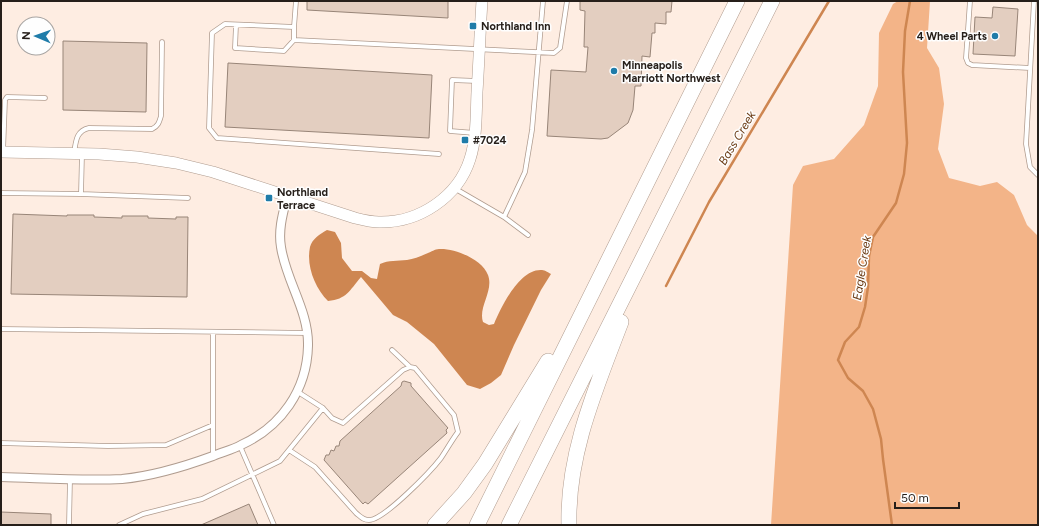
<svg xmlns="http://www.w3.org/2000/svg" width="1039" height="526" viewBox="0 0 1039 526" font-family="Figtree,sans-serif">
<rect width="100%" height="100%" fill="#feede2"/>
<path fill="#f3b488" d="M898 1H930L927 48 939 68 944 104 938 149 949 178 980 186 997 182 1014 195 1027 225 1038 236V525H771L793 185 803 166 834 159 864 125 878 86 879 33 893 4Z"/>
<path fill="#ce8651" d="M327 230 335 232 341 243 342 258 352 271H362L371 278 377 279 380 264C389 260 397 261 407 260 414 259 421 256 428 253 431 252 435 249 439 249 454 248 482 259 488 275 494 291 478 307 483 322L489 325 494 324C501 307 520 268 542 270 545 270 549 273 551 274L541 290 514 345 501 375 491 383 480 389 467 385 434 344 407 322 393 315 361 277C349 291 347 299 328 301 315 288 306 266 310 247 312 239 320 234 327 230Z"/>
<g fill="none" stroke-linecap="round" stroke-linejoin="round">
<path stroke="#ce8651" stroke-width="2.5" d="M666 286 709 202 829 1
M892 525 883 459 881 439 873 409 863 391 848 378 838 360 845 342 859 327 865 307 868 287 869 256 873 237 896 203 904 174 907 143 903 72 905 31 910 1"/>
</g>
<path fill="#e3cec0" stroke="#988578" d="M307 1H448V18L307 10Z
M580 1H672L671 12H666V24L655 23V33H652L650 57 642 56 641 86H635L633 110 628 123 608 138 601 139 547 136 551 70 586 72 588 47H584L585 11 580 10Z
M993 7 1018 9 1015 56 973 54 975 17 992 18Z
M63 41 147 43 146 112 63 110Z
M228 63 432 75 429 138 225 127Z
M13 214 67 216V215H94V217L122 218V216H148V218L176 219V217H188L187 297 11 294Z
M404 381 411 383V386L448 428 446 430 447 433 368 504 365 502 363 504 324 460 326 455H329L331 450 334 451 336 446H339L340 441 401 386 402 382Z
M249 504 258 525H201Z
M1 512 51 514V525H1Z"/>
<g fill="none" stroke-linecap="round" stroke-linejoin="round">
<defs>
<path id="service" d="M296 1 294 27 225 24 212 33 209 128 217 138 439 154
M970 1 966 58 968 63 972 65 1030 68
M1034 1 1026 144 1030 167 1038 175
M236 25 235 48 284 51 294 40
M294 27V40L554 53 560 48 567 1
M475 133 450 131 452 80 477 81
M3 152 5 100 7 97 45 98
M74 153C76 141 76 131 89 128L152 129C158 126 159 123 161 116L162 42
M82 154 81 194 188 198
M454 188 504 217 525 172 532 130 543 1
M1 193 81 194
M504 217 528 235
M1 329 307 333
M213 332V455
M392 350 410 367
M1 443 108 446 166 445 213 425
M240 446 274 525
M289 450 315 467 356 513C361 517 363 520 369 520 384 520 431 471 441 458 447 449 452 440 458 432L454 415 415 368 410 367 403 370 343 423 332 418 323 408
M69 525 70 479
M119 525 143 514 202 499 280 461 323 408 298 392"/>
<path id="minor" d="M1 477C41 478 82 481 122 479 154 476 183 467 213 456 222 452 232 450 241 445 281 427 307 390 308 346 309 311 286 281 281 247 278 230 283 213 287 197"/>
<path id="tertiary" d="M1 152 99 154 137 157 176 163 213 172 355 218C363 220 371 222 379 222 419 223 458 197 470 159 477 137 476 114 477 92 479 62 480 31 482 1"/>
<path id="motorway" d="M435 525 464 493 485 464 548 361
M477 525 737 1
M509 525 772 1
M569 525C567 454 596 388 621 322"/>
</defs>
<use href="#service" stroke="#b09c8f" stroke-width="5.5"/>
<use href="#minor" stroke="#b09c8f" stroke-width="10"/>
<use href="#tertiary" stroke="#b09c8f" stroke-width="12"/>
<use href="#motorway" stroke="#b09c8f" stroke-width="16"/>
<use href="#service" stroke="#fff" stroke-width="4"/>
<use href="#minor" stroke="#fff" stroke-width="8"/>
<use href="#tertiary" stroke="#fff" stroke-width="11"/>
<use href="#motorway" stroke="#fff" stroke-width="15"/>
</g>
<g fill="#1f7ca9" stroke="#fefefe" stroke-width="1.5">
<rect x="469" y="22" width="8" height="8" rx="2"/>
<circle cx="995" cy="36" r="4"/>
<circle cx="614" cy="71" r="4"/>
<rect x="461" y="136" width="8" height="8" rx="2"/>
<rect x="265" y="194" width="8" height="8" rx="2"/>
</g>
<g text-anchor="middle" stroke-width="3" stroke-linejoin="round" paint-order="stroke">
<g font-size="11" font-weight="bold" fill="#261f1a" stroke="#fefefe" text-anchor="start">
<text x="481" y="30">Northland Inn</text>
<text x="987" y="40" text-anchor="end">4 Wheel Parts</text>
<text x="622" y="69">Minneapolis<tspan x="622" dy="13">Marriott Northwest</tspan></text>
<text x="473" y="144">#7024</text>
<text x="277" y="196">Northland<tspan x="277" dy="13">Terrace</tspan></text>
</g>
<g font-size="12" font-style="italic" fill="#6c3c15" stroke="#fefefe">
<text transform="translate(737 138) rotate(-59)" y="4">Bass Creek</text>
<text transform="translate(862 268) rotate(-81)" y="4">Eagle Creek</text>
</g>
</g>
<rect width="1039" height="526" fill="none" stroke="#261f1a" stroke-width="4"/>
<g transform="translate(36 36) rotate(272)"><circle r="19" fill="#fefefe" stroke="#a8a5a3"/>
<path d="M0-3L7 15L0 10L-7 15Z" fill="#1f7ca9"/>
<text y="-6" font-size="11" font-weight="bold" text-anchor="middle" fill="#261f1a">N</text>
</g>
<path d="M895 502v6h64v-6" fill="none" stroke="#261f1a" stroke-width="2"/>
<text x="901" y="502" font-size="12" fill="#261f1a" stroke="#fefefe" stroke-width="3" paint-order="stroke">50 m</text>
</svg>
